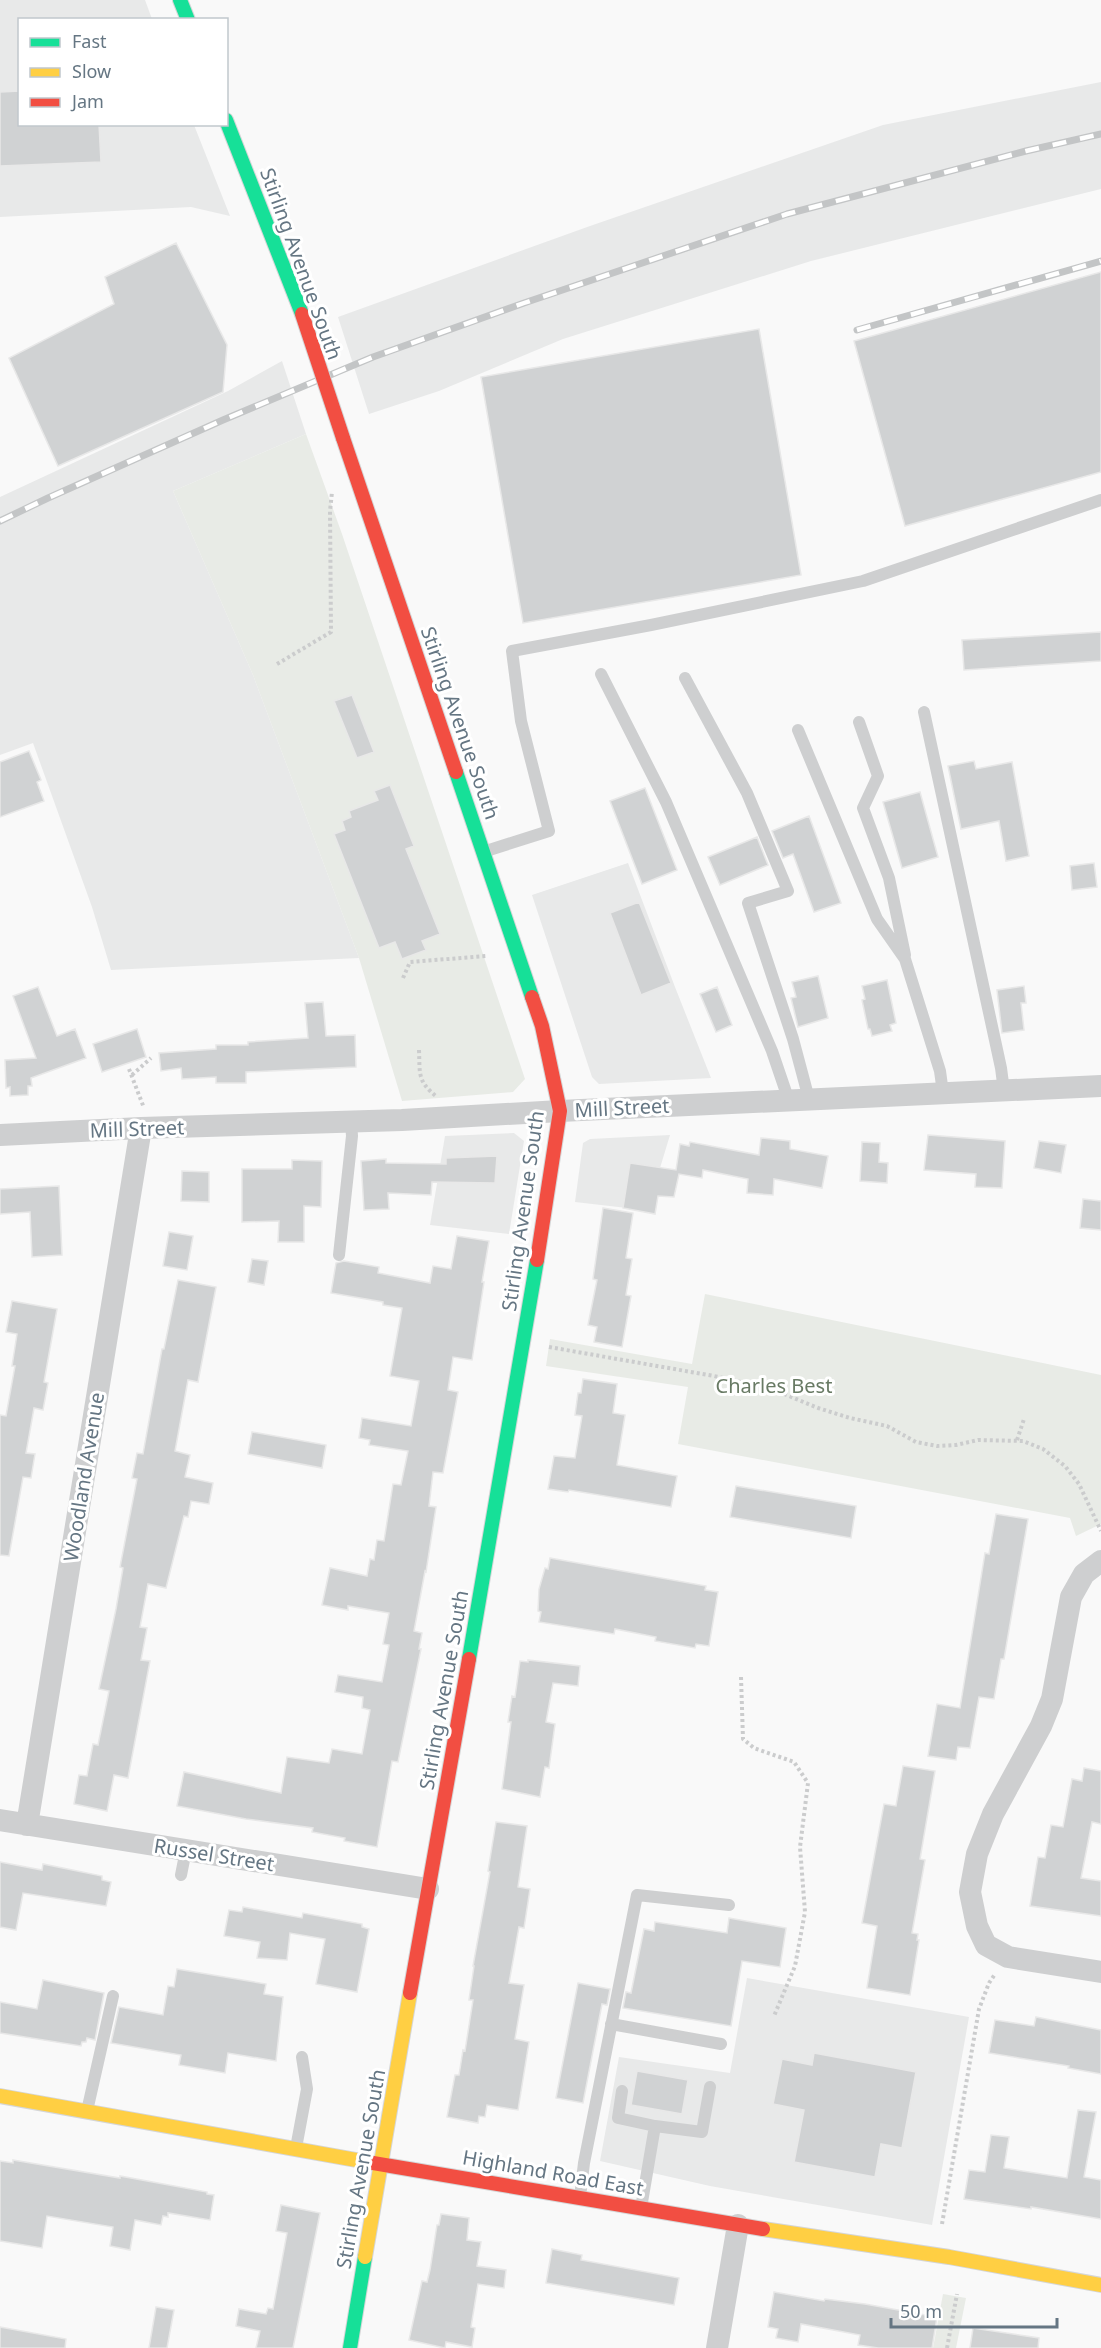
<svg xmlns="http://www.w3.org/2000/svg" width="1101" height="2348" viewBox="0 0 1101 2348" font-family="'Noto Sans',sans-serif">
<rect width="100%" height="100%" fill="#f9f9f9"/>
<path fill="#e8e9e9" d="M0 0H145L152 19 20 20V124L194 125 230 216 191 207 0 217Z
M1101 82V189L811 261 563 339 439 391 369 414 338 317 590 226 883 125Z
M282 361 306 434 173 491 253 675 359 958 111 970 92 907 33 743 0 755V497L228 391Z
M628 863 675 987 711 1078 599 1084 592 1077 532 895Z
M514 1133 524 1141 509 1234 430 1225 445 1136Z
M670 1135 660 1168 653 1211 575 1202 583 1143 590 1139Z
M747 1978 969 2017 932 2225 710 2186 600 2161 619 2057 730 2073Z"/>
<path fill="#e8ebe6" d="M306 434 342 534 525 1079 513 1092 402 1101 359 958 253 675 173 491Z
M705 1294 1101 1375V1524L1076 1536 1070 1518 678 1444 688 1387 546 1366 550 1339 692 1364Z
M943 2294 966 2298 956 2348H933Z"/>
<path fill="#d0d2d3" stroke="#e8e8e8" stroke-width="1.5" d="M20 91V124H99L101 162 0 166V92Z
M176 243 227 345 223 392 58 466 9 358 114 304 105 277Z
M1101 272V472L905 526 854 341Z
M759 329 801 575 523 623 481 377Z
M1101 632V661L964 670 962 640Z
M352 695 374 752 357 758 334 701Z
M29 751 41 780 37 782 44 801 0 817V762Z
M974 761 976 769 1012 762 1029 856 1006 861 999 821 961 829 948 766Z
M390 785 414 846 406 849 440 934 422 941 426 950 402 959 395 942 379 948 334 834 345 830 342 821 351 817 349 811 378 800 374 791Z
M645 788 677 870 642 884 610 801Z
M920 792 938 857 902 868 883 802Z
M809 816 841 903 814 912 793 854 783 858 772 831Z
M757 837 768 865 720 885 708 857Z
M1094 863 1097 887 1072 890 1070 866Z
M639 902 671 983 641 995 610 913Z
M818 976 828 1018 798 1027 791 998 796 997 792 982Z
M887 980 896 1023 890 1025 892 1031 872 1036 870 1029H868L862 1000 865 999 862 986Z
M1024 986 1026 1003H1021L1024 1030 1002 1033 997 990Z
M38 987 57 1036 75 1029 86 1058 31 1078 32 1086H28V1095L10 1096V1087L6 1088 5 1060 36 1058 13 996Z
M717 987 732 1025 716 1032 700 994Z
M323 1002 326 1036 355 1035 356 1067 246 1072V1083H216V1077L182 1079 181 1068 161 1071 159 1053 216 1049V1045H248V1042L308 1038 305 1003Z
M137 1029 146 1057 102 1072 93 1044Z
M928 1135 1005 1141 1002 1188 975 1187 976 1174 924 1170Z
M761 1138 790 1141V1149L828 1156 822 1188 774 1179 773 1195 747 1193 748 1179 703 1170 702 1178 679 1174 674 1197 658 1196 655 1214 623 1208 630 1163 676 1170 680 1144 689 1146 690 1142 759 1155Z
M1039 1141 1066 1145 1061 1173 1034 1168Z
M862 1142 880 1143 879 1162 888 1163 887 1183 860 1181Z
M497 1156 495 1183 432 1182 431 1195 388 1193 389 1209 364 1210 361 1161 386 1159V1163L446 1164V1158Z
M292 1160 322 1161 321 1207 304 1206V1242H278L279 1221 242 1222V1169H292Z
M182 1171 209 1172V1202L181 1201Z
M59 1186 62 1255 32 1257 30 1212 0 1214V1189Z
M1083 1199 1101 1201V1230L1080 1228Z
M603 1208 633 1213 626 1258 632 1259 626 1295 631 1296 622 1347 594 1342 597 1327 588 1325 597 1280 593 1279Z
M169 1232 193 1236 187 1270 163 1266Z
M457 1236 489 1241 482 1282H484L472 1360 453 1357 448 1390 458 1392 443 1473 433 1472 429 1506 436 1507 426 1572 425 1571 414 1631 422 1633 419 1649H421L398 1762 392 1761 377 1847 344 1841 345 1838 312 1832 313 1828 246 1819 177 1806 184 1772 281 1793 287 1757 329 1763 332 1749 362 1754 370 1710 362 1708 363 1697 335 1692 338 1675 382 1682 389 1645 383 1644 389 1613 348 1606V1610L322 1605 330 1568 367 1576 370 1559 374 1560 377 1540 384 1541 393 1484 401 1485 408 1451 369 1445 370 1440 359 1438 362 1418 411 1426 419 1381 390 1376 402 1308 383 1305V1302L331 1293 336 1263 344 1261 379 1267 378 1273 430 1283 433 1266 451 1269Z
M252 1259 268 1261 264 1285 248 1282Z
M178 1280 216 1287 198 1382 188 1380 175 1451 190 1455 185 1477 213 1483 209 1504 191 1501 188 1517 184 1516 166 1588 148 1584 140 1627 147 1628 141 1660 150 1661 128 1778 114 1775 107 1811 74 1804 79 1775 87 1776 93 1744 98 1745 109 1691 99 1689 116 1609 123 1568 120 1567 137 1479 132 1478 137 1453 143 1454 162 1349H164Z
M12 1301 57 1309 44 1382 48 1383 43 1410 34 1408 26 1453 35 1454 31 1478 23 1477 9 1556 0 1555V1415L6 1416 15 1366H12L17 1334 6 1332Z
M583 1379 617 1384 613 1413 625 1415 617 1465 677 1476 671 1507 569 1490 568 1492 548 1489 554 1456 575 1458 582 1416 575 1415 578 1393H581Z
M252 1432 326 1445 322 1468 248 1454Z
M736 1486 856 1506 851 1538 730 1517Z
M996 1514 1028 1519 1004 1659H1001L994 1699 979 1697 970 1748 958 1747 956 1760 928 1756 937 1704 960 1708 985 1553 989 1554Z
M550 1558 706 1586 705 1590 718 1592 709 1646 696 1644 695 1648 655 1641 656 1637 615 1629 614 1634 539 1622 541 1612 538 1611 539 1589 545 1568 548 1569Z
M528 1660 580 1666 578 1686 553 1683 546 1722 555 1724 549 1768 545 1767 540 1797 502 1789 511 1722H508L512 1696 515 1697 520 1661 528 1662Z
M903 1766 935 1771 920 1859 925 1860 912 1933 918 1934 917 1940H919L910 1995 867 1988 877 1926 862 1923 884 1804 896 1806Z
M1084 1768 1101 1771V1824L1092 1822 1081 1878 1101 1881V1916L1030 1906 1038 1857 1045 1858 1051 1825 1063 1827 1072 1779 1082 1781Z
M496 1822 527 1826 518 1887 530 1889 524 1928 519 1927 509 1983 524 1985 515 2039 529 2042 518 2110 487 2105 485 2117 479 2116 478 2123 447 2117 455 2075H459L463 2050 465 2051 473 2000H469L474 1966H473L490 1872 488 1871Z
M0 1862 42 1870 43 1864 102 1876V1880L111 1882 106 1906 23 1893 16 1930 0 1927Z
M243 1907 302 1918 303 1913 362 1924V1927L369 1929 357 1992 316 1984 325 1939 290 1933 287 1960 257 1958 260 1942 224 1936 229 1910 242 1912Z
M729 1918 786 1928 780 1967 742 1961 731 2026 623 2008 626 1992 631 1993 644 1929 654 1931 655 1922 727 1933Z
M177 1969 266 1984 264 1994 283 1997 276 2061 228 2053 225 2073 179 2065 181 2055 111 2043 119 2007 163 2015 168 1986 174 1987Z
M43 1980 104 1993 95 2040 87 2038 86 2042H82L81 2046 0 2033V2002L37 2009Z
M578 1983 610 1989 607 2005 602 2004 583 2103 556 2098Z
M1036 2017 1101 2030V2074L1068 2068 1069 2066 989 2053 995 2020 1034 2026Z
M814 2053 916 2072 902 2148 881 2144 875 2177 794 2162 804 2110 773 2104 782 2059 812 2065Z
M637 2071 688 2080 682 2114 631 2105Z
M1078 2110 1096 2112 1084 2177 1101 2180V2219L1031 2207V2209L964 2199 969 2170 985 2172 991 2135 1009 2137 1004 2168 1067 2178Z
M13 2160 120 2178V2176L207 2192V2194L214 2195 210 2220 168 2213V2217L163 2216 161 2225 135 2220 130 2250 110 2246 113 2227 47 2216 42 2248 0 2241V2161L13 2163Z
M281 2205 320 2213 293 2348H256L260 2331 236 2326 239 2309 266 2314 268 2308 273 2309 287 2233 276 2231Z
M441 2214 469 2218 467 2240 481 2242 477 2266 506 2270 504 2288 478 2284 471 2327 475 2328 472 2347 446 2342 445 2348 409 2340 422 2281 427 2282 430 2270 437 2225H439Z
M552 2249 582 2255 581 2260 679 2278 674 2305 546 2283Z
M774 2292 824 2301 825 2299 865 2304 937 2317 932 2348H878L858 2345 860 2335 801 2324 798 2342 776 2338 778 2329 768 2327Z
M156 2307 174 2310 167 2348H149Z
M0 2327 66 2339 65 2348H0Z
M973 2328 1039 2338 1038 2348H970Z"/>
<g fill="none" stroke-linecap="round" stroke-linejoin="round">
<defs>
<path id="fast" d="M180 0 188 20
M226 120 302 314
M456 772 532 997
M469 1659 537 1260
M350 2348 365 2257"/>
<path id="slow" d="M0 2096 373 2163
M763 2229 949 2257 1101 2285
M365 2257 410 1993"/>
<path id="jam" d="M343 438 456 772
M532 997 542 1026 560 1111 537 1260
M410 1993 469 1659
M373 2163 763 2229"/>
</defs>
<use href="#fast" stroke="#d5d6d7" stroke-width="16"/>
<use href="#slow" stroke="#d5d6d7" stroke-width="16"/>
<use href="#jam" stroke="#d5d6d7" stroke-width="16"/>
<path stroke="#cbcccd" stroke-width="4" stroke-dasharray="3 3" stroke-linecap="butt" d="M277 664 331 632 330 511 332 492
M403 978 410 962 486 956
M419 1050C420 1074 417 1081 437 1097
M129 1069 144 1108
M132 1075 151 1058
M549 1347 714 1376 772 1389 818 1408 850 1418 887 1426 916 1442 937 1446 956 1445 978 1440 1023 1441 1043 1449 1065 1466 1079 1484 1101 1531
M1017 1440 1024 1419
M741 1677 743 1739 754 1748 794 1762 808 1783 800 1847 805 1912 795 1966 774 2016
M942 2224 979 2009 989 1983 995 1974
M947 2348 957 2294"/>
<path stroke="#cecfd0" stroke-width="12" d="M601 674 666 802 772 1051 789 1101
M685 678 747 793 788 891 748 903 793 1039 809 1099
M924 712 1001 1068 1004 1091
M859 722 878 776 863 808 889 878 905 955
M798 730 877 919 905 959 940 1071 943 1093
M483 852 549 831 521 721 512 651 651 625 863 581 1101 500
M339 1255 352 1136 351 1122
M181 1875 186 1850
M611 2024 721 2044
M622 2091 618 2118 655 2126
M87 2111 113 1996
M296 2148 307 2089 302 2057
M580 2197 584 2163 637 1895 729 1905
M641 2208 655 2126 702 2132 710 2087"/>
<path stroke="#cecfd0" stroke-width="22" d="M0 1135 141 1128 402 1120 560 1111 1101 1086
M1101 1561 1084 1574 1071 1597 1052 1699 1041 1726 993 1814 977 1854 970 1892 977 1926 986 1945 1008 1957 1101 1972
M0 1820 428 1889
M27 1825 141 1128
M717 2348 738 2225"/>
<use href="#fast" stroke="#16e098" stroke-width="14"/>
<use href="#slow" stroke="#ffcf43" stroke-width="14"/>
<use href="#jam" stroke="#f24e42" stroke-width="14"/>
<defs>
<path id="rail" d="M857 330 1101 261
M0 521 48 498 223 420 373 357 524 303 787 214 1026 151 1101 134"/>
</defs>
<use href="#rail" stroke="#c3c5c6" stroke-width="7"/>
<use href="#rail" stroke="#fff" stroke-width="4.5" stroke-dasharray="14" stroke-linecap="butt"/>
<defs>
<path id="jam-bridge" d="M302 314 343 438"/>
</defs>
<use href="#jam-bridge" stroke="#d5d6d7" stroke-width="16" stroke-linecap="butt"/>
<use href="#jam-bridge" stroke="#f24e42" stroke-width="14"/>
</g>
<g text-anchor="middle" stroke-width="6" stroke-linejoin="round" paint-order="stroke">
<g font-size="20" fill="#657683" stroke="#fff">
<text transform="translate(301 264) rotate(70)" y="7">Stirling Avenue South</text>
<text transform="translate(460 723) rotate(71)" y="7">Stirling Avenue South</text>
<text transform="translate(622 1108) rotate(-3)" y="7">Mill Street</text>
<text transform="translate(137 1129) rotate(-2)" y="7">Mill Street</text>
<text transform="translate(523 1211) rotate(-82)" y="7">Stirling Avenue South</text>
<text transform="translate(84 1477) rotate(-81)" y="7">Woodland Avenue</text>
<text transform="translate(444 1690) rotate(-80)" y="7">Stirling Avenue South</text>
<text transform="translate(214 1855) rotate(9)" y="7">Russel Street</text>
<text transform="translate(361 2169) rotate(-80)" y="7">Stirling Avenue South</text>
<text transform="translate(553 2173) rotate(10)" y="7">Highland Road East</text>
</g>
<g font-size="20" fill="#687a64" stroke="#fff">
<text x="774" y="1393">Charles Best</text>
</g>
</g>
<rect x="18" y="18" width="210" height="108" fill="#ffffff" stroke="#c1c8cd" stroke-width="1.5"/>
<rect x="30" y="38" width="30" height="9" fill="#16e098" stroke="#c1c8cd" stroke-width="1.5"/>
<text x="72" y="48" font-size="18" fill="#657683">Fast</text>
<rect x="30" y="68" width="30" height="9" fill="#ffcf43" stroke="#c1c8cd" stroke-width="1.5"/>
<text x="72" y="78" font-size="18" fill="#657683">Slow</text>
<rect x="30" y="98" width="30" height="9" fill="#f24e42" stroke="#c1c8cd" stroke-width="1.5"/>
<text x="72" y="108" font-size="18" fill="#657683">Jam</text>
<path d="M891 2318v9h166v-9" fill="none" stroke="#657683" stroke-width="3"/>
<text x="900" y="2318" font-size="18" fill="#657683" stroke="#ffffff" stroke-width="4.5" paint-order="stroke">50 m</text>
</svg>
